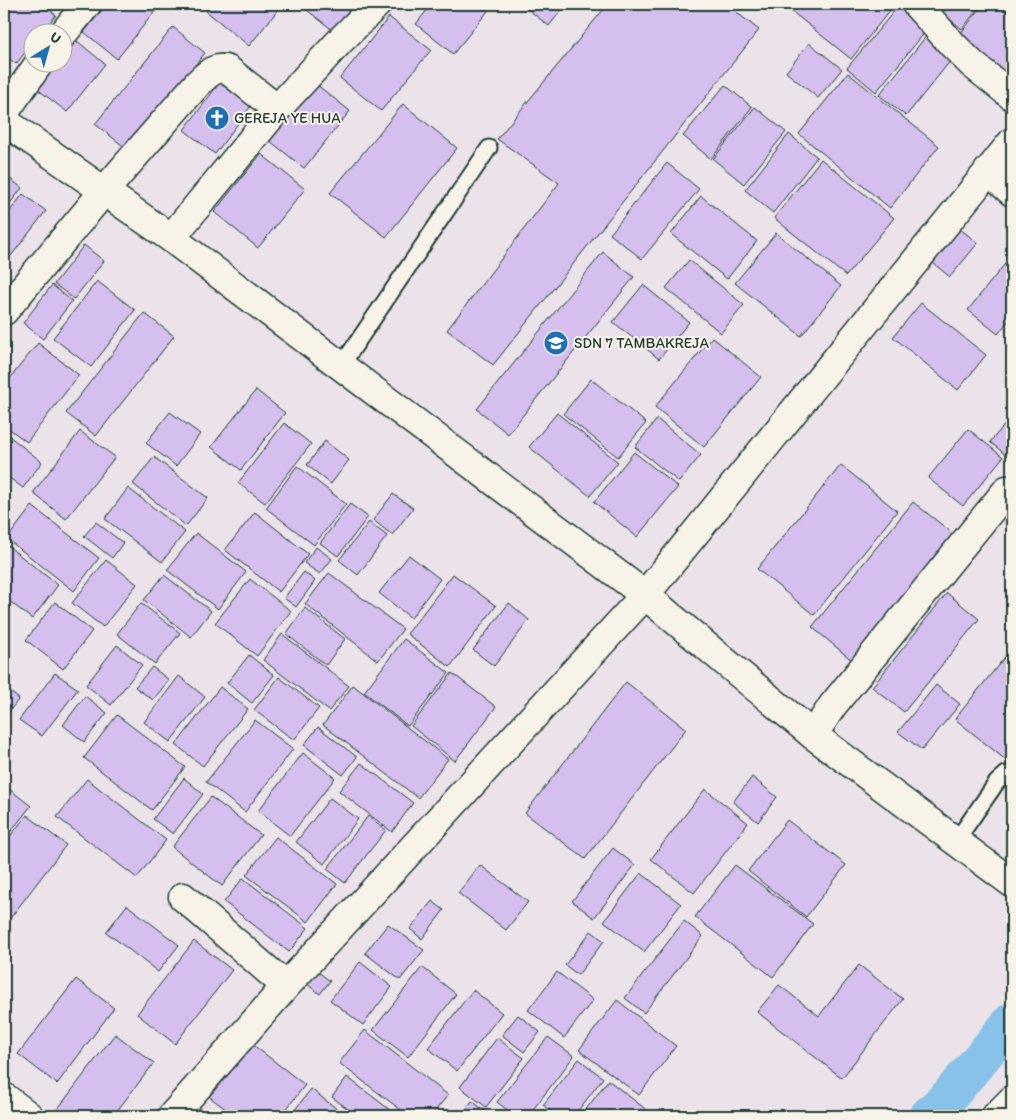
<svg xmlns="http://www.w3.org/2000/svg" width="1016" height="1120" viewBox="0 0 1016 1120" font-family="Itim,sans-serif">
<rect width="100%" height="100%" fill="#ece3ea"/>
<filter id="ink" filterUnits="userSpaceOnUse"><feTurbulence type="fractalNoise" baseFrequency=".02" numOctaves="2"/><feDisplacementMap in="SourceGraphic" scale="10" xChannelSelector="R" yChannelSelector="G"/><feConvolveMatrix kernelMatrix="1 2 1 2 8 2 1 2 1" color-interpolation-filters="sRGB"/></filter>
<g filter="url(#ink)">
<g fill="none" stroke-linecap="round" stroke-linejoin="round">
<path stroke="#89c2e8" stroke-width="38" d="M928 1116 950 1095 1012 1021"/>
</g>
<path fill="#d4bfef" stroke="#1f3d34" d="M4 4H42L56 15 42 32H32V44L16 64 4 55Z
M56 4H67L62 9Z
M107 4H148L156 10 117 59 84 32Z
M212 4H270L278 10 249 46 206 11Z
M299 4H355L334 31Z
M432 4H480L488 11 453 54 416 24Z
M521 4H566L549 26Z
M608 4H726L759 30 493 365 447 330 559 183 497 139Z
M795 4H895L851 59 790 10Z
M900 4H905L931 25 876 92 847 68Z
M937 4H948L944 9Z
M950 4H982L962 29 942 13Z
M984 4H999L1012 14V84L956 39Z
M389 17 431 50 381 111 340 78Z
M173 27 205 53 127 149 95 124Z
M928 34 955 55 906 116 879 95Z
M71 36 105 64 67 112 32 85 50 62H62V47Z
M809 43 842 69 818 98 786 72Z
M848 73 939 146 890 208 799 134Z
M220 82 251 106 215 154 184 130Z
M316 84 350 111 304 168 270 141Z
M725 85 752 107 711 159 683 136Z
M403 104 457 148 386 237 330 193Z
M755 107 786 132 744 184 713 159Z
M789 134 817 157 773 213 745 190Z
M261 154 305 189 258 248 214 212Z
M821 159 894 218 846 276 774 218Z
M667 163 699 189 642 259 610 234Z
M4 174 22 188 4 211Z
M23 194 46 211 11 256 4 250V219Z
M701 196 757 241 727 279 671 234Z
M955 225 978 243 950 277 928 259Z
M776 233 841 286 801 336 735 283Z
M84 245 104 261 74 299 54 284Z
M603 252 634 277 508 434 477 409Z
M1012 255V316L998 334 968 310Z
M689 260 744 305 721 333 666 288Z
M97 281 135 310 91 367 53 338Z
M52 285 72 301 43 339 23 323Z
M643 285 689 322 659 359 613 322Z
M921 303 986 355 958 390 893 337Z
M144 313 174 336 96 436 66 413Z
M712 337 761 377 704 447 655 407Z
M38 343 79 375 27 442 4 425V386Z
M591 379 646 423 618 457 563 414Z
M256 390 285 413 241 470 211 447Z
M170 412 200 434 176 466 146 443Z
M557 413 618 462 590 496 529 447Z
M1012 416V460L990 442Z
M657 419 701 455 679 482 635 447Z
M284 423 311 444 265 503 238 483Z
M968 429 1003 457 963 506 928 478Z
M80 431 115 457 66 519 33 493Z
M4 432 42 462 23 488 4 474Z
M325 441 349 460 331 484 307 465Z
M634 452 678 487 637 537 594 502Z
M154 457 208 498 186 526 133 484Z
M841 465 897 511 814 615 757 569Z
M297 466 346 504 314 545 266 508Z
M128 488 185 532 162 562 105 519Z
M393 494 413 508 392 535 373 520Z
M913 502 956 536 854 662 812 627Z
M350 504 368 517 338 556 320 543Z
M32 506 99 558 74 591 7 539Z
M255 512 308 554 279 592 225 550Z
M96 522 123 543 112 558 84 536Z
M369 522 387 536 358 575 339 560Z
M196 533 246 572 218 609 167 570Z
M4 543 58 585 32 619 4 597Z
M316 547 332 559 320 574 304 563Z
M409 555 440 579 411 618 379 593Z
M106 560 137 584 103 627 72 603Z
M304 572 315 581 296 607 284 598Z
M329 573 403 629 378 661 305 604Z
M453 574 496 606 450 667 407 634Z
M164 575 211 611 191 637 144 600Z
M250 579 291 611 257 656 215 623Z
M947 593 979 619 904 712 872 687Z
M55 602 92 631 63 669 26 640Z
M141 603 180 633 155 664 117 634Z
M509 603 529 620 494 666 473 650Z
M305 608 345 639 326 665 286 634Z
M282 634 349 686 329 711 263 660Z
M404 639 449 673 408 726 364 692Z
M117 645 142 665 111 705 86 685Z
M1012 648V765L955 719Z
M249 655 274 675 252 703 227 683Z
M152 667 169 680 153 700 135 687Z
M55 673 78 689 42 736 19 720Z
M452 673 496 707 455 761 411 726Z
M179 676 205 697 170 742 144 722Z
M279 677 319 708 294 740 254 710Z
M626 682 686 729 585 859 525 813Z
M353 685 448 759 418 798 323 725Z
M936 685 960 704 922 750 898 732Z
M4 687 19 699 4 718Z
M220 687 248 709 203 766 176 745Z
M85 696 107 713 84 742 63 725Z
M117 715 185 767 152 810 84 758Z
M255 720 293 749 245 812 206 782Z
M318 727 357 757 343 775 304 745Z
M303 753 335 778 290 836 258 811Z
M361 763 413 803 392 832 339 791Z
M752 777 777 797 758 822 733 802Z
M184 778 203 794 173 834 153 819Z
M87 779 166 840 137 878 57 817Z
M4 785 31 806 4 840Z
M705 789 748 823 694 893 651 859Z
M211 797 261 835 222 886 172 847Z
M330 798 358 819 324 864 296 842Z
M27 815 66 845 5 925 4 844Z
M368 816 386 830 345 883 327 869Z
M787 820 846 865 806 917 748 871Z
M276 837 337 884 308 922 246 875Z
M613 848 635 865 594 918 572 901Z
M480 865 528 902 506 930 458 893Z
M735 865 813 924 773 977 695 917Z
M641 873 681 904 644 952 604 921Z
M243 878 308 928 289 952 224 902Z
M432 901 444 910 422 939 410 929Z
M127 905 179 945 158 972 106 932Z
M684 921 703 936 644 1013 625 998Z
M388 924 424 950 400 980 365 953Z
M591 931 604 941 578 975 565 965Z
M194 941 232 970 175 1044 137 1014Z
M360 962 392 987 363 1025 330 1000Z
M859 965 903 999 842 1078 757 1012 779 985 819 1016Z
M422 967 456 994 408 1057 373 1030Z
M313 968 330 981 320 994 303 981Z
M557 972 593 1000 564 1038 528 1010Z
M76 979 114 1008 57 1084 18 1054Z
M473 990 502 1013 457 1071 428 1048Z
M617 1000 676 1046 639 1095 579 1050Z
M518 1015 540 1032 524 1052 502 1035Z
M365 1030 448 1095 431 1116H409L339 1063Z
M115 1034 154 1063 113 1116H54L53 1115Z
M548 1037 574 1056 528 1116H515L497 1102Z
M497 1038 524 1058 486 1107 460 1087Z
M248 1041 305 1085 281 1116H235L207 1095Z
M579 1059 603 1078 574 1116H557L543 1105Z
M347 1077 398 1116H357L332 1097Z
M608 1080 648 1111 645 1116H581Z
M311 1089 346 1116H290Z
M472 1101 492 1116H460Z"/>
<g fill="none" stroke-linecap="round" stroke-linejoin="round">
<defs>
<path id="service" d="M341 366 489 148
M956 841 997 782 1006 774 1012 776"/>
<path id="minor" d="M916 4 953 45 972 64 1012 96
M62 35 87 4
M4 113 40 62
M988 171 1012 192
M171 238 277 109 341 40 377 4
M4 311 105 190 198 83C207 75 215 65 228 70L277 109
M813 735 833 705 1007 490
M183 897 286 986
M4 1097 29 1116
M172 1116 286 986 645 595 1012 142
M996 1116 1012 1100"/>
<path id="tertiary" d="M4 121 171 238 645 595 813 735 1012 883"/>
</defs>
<use href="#service" stroke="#1f3d34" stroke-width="19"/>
<use href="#minor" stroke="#1f3d34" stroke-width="31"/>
<use href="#tertiary" stroke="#1f3d34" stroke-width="31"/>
<use href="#service" stroke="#f7f3e8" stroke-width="15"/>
<use href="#minor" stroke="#f7f3e8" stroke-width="28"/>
<use href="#tertiary" stroke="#f7f3e8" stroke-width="28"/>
</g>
</g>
<defs>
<symbol id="church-disc" viewBox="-11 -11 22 22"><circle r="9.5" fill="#1f6fb2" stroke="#f7f3e8"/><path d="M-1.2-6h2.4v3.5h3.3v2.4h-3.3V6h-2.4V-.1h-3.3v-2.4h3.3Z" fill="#fff"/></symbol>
<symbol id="school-disc" viewBox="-11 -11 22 22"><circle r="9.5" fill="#1f6fb2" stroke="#f7f3e8"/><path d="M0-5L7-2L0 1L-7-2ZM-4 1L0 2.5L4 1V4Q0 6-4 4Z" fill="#fff"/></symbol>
</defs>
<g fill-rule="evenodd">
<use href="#church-disc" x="203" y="104" width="28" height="28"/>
<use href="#school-disc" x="542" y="329" width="28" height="28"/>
</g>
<g text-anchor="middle" stroke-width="4" stroke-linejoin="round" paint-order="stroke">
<g font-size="15" fill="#1f3d34" stroke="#f7f3e8" text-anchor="start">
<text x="234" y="123">GEREJA YE HUA</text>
<text x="574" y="348">SDN 7 TAMBAKREJA</text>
</g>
</g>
<rect width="1016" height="1120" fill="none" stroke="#f7f3e8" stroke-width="20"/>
<rect x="10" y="10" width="996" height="1100" fill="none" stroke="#1f3d34" stroke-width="2" filter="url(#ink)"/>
<g transform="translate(48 48) rotate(37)"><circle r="24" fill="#f7f3e8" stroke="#a1aaa0"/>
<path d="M0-4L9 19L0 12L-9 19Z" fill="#1f6fb2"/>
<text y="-8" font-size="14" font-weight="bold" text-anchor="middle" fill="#1f3d34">U</text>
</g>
</svg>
